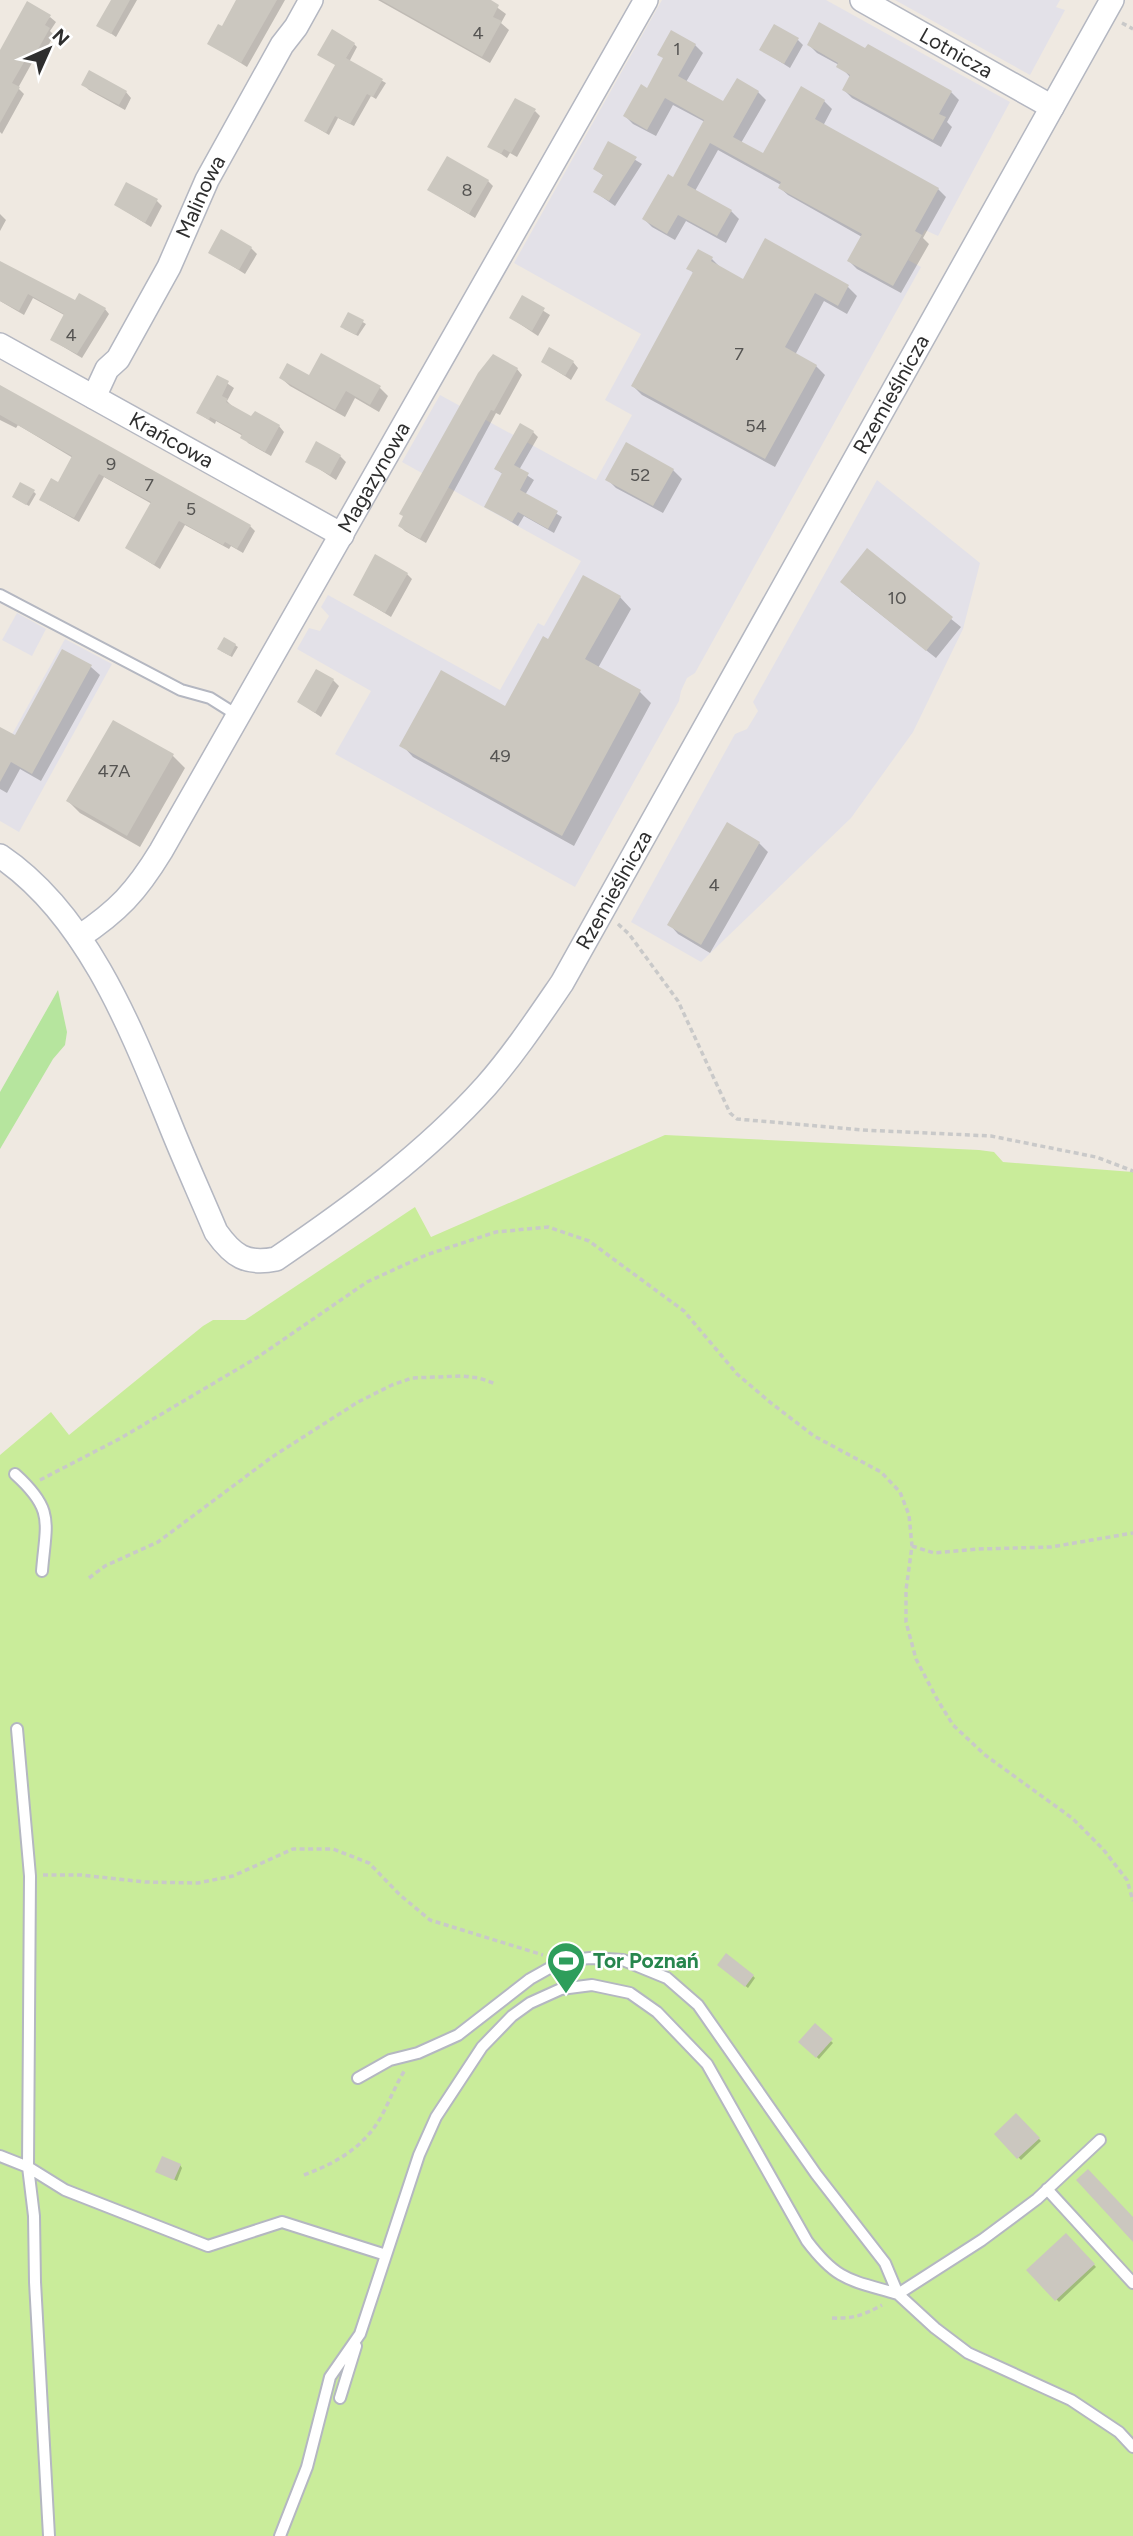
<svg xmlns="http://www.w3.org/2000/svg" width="1133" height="2536" viewBox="0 0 1133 2536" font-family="Figtree,sans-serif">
<rect width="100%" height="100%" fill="#efe9e1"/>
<path fill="#e3e1e8" d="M662 0H826L1010 102 938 236 925 230 908 260 921 267 695 673 687 678 681 691 679 701 575 887 335 754 371 691 297 649 309 628 320 631 329 616 321 607 328 595 500 690 538 623 544 626 581 561 402 462 440 395 596 480 632 415 605 400 641 334 514 263Z
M895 0H1060L1056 7 1065 10 1030 75Z
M877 480 980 563 963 629 913 732 851 818 701 962 631 922 735 734 747 729 758 711 753 702Z
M17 613 46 629 32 656 2 640Z
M65 639 112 664 19 832 0 821V756Z"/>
<path fill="#b6e59e" d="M58 990 67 1032 65 1045 53 1059 0 1149V1092Z"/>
<path fill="#c9ec9a" d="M665 1135 979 1150 994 1152 1003 1162 1133 1172V2536H0V1455L51 1412 69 1435 203 1326 213 1320H245L415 1207 431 1237Z"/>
<path fill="#0003" d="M113 0H137L116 37 99 25Z
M238 0H285L247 67 209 43 222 29Z
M378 0H487L506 14 501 23 509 30 490 63Z
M50 17 56 22 50 31 54 35 38 64 33 61 18 88 24 94 2 134 0 132V53Z
M798 40 803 45 790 68 762 50Z
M354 44 357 47 349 62 386 83 376 99 371 96 354 126 338 118 329 135 306 121Z
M695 45 703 53 686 82 724 104 758 92 766 100 741 143 764 155 824 101 832 109 823 126 938 189 946 197 923 238 929 244 901 293 857 269 849 261 862 237 788 195 780 188 781 185 718 150 695 191 731 211 739 219 726 243 686 221 675 240 652 227 644 219 673 179 705 122 673 105 656 136 633 124 625 116 647 90Z
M809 45 866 51 951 92 959 100 947 122 952 127 941 147 852 98 844 90 851 78 839 65 817 53Z
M83 84 126 92 131 98 125 110 89 90Z
M535 111 540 116 517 157 510 153 507 158 489 146Z
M609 144 642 164 615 206 595 192 604 176 595 169Z
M488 181 493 186 475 218 429 190Z
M157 201 162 206 151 227 116 205Z
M0 214 6 220 0 231Z
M251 248 257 254 245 274 210 252Z
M712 259 721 268 743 281 848 287 857 296 847 314 824 301 795 355 816 366 825 375 775 467 642 395 633 386 694 274 689 268Z
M0 263 75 303 105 309 109 314 82 358 52 340 66 316 33 298 24 315 0 301Z
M523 298 550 315 538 336 511 318Z
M349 314 366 324 358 336 344 329Z
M543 362H573L578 368 571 380Z
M517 369 522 375 500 415 496 413 426 543 405 531 400 526Z
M218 377 234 388 227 401 232 406 252 419 279 426 284 432 271 456 248 443 243 436 216 421 215 424 198 413Z
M281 378H310L380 388 388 396 379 412 355 398 345 417 290 386Z
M0 388 250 526 255 531 243 553 231 546 229 549 185 525 160 569 127 548 152 504 104 477 79 522 47 504 42 499 58 484 73 458 18 425 16 428 0 420Z
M533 432 538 437 519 470 534 480 525 495 562 517 554 533 524 516 518 526 486 506 504 475 496 469Z
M340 456 346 462 336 480 307 461Z
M673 470 682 479 663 513 616 488 607 479Z
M34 492 36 494 29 506 16 499Z
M867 551 961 627 936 658 851 591Z
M407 574 412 579 391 617 355 595Z
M620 597 631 609 598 668 640 692 651 703 574 846 413 757 402 745 506 708 548 641Z
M235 645 238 647 232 657 221 651Z
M63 651 91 667 100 675 41 781 20 769 7 793 0 789V729L15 738Z
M333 680 339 686 321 717 299 702Z
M113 722 173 756 185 768 140 847 80 813 68 801Z
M759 843 768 852 710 953 678 934 670 925Z
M722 1967 753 1976 755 1978 748 1988Z
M815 2026 833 2043 819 2059 800 2042Z
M1016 2115 1041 2141 1021 2160 996 2134Z
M180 2165 182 2168 177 2181 157 2171Z
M1066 2235 1096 2267 1059 2302 1029 2270Z"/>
<path fill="#cbc7bf" d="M111 0H130L111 34 96 26Z
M236 0H277L241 63 207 44 218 24 222 26Z
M381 0H491L499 5 493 17 502 21 482 57Z
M27 1 51 15 45 25 50 28 32 60 27 57 12 83 20 87 0 123V50Z
M819 22 865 48 868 44 952 91 939 114 946 117 933 140 842 90 850 75 836 67 838 63 807 45Z
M774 24 799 38 784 64 759 50Z
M332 29 355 43 346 58 383 79 373 97 367 94 350 124 335 116 326 133 304 121 335 65 317 55Z
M671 30 696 44 678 76 723 101 737 78 759 91 733 137 763 153 801 86 825 100 815 119 939 188 915 231 922 235 893 286 847 261 862 234 778 188 781 182 710 143 687 185 732 210 717 236 678 215 667 234 642 219 668 174 673 177 704 120 665 98 647 130 623 116 641 84 647 88 663 58 657 55Z
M89 70 127 91 119 105 81 85Z
M515 98 536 109 511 153 504 149 501 154 487 147Z
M608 141 637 157 609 201 593 192 603 175 593 169Z
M447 156 489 180 469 214 427 190Z
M126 182 158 199 145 223 114 205Z
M221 229 252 247 239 270 208 253Z
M765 238 849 285 838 306 815 293 785 347 817 365 765 459 631 386 693 272 686 269 698 249 713 257 711 261 743 279Z
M0 261 75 300 79 293 106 308 77 354 50 340 64 314 28 294 19 311 0 301Z
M522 295 545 308 532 331 509 318Z
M348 312 364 320 356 335 340 327Z
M549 347 574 361 565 376 541 362Z
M321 353 381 386 370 405 346 391 335 410 279 378 287 363 309 375Z
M493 354 518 368 494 411 491 410 420 539 398 526 403 516 399 514 478 373Z
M217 375 229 381 222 396 228 399 226 402 251 416 255 411 280 425 265 452 240 438 242 434 210 417 209 420 196 413Z
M0 385 251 525 237 549 225 542 223 545 179 521 154 565 125 548 151 502 99 474 74 518 39 500 51 478 58 482 72 456 0 415Z
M520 423 534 431 514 465 529 473 520 490 558 511 548 529 518 512 512 522 484 507 502 473 494 469Z
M316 441 341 455 330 475 305 462Z
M626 442 674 469 653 506 605 480Z
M20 482 35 490 26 505 12 497Z
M867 548 953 617 926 651 840 582Z
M375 554 408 573 385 613 353 595Z
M583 575 621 596 585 659 641 690 562 836 399 746 441 670 505 706 543 636 548 639Z
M224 637 236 644 230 656 217 649Z
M62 649 92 665 32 774 11 762 0 782V727L15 735Z
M316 669 334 679 315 713 297 702Z
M113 720 174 754 127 836 66 801Z
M727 822 760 842 701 945 667 925Z
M726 1953 754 1975 745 1987 717 1965Z
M815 2023 833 2039 816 2058 798 2042Z
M1016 2113 1040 2138 1017 2159 994 2134Z
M162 2156 181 2164 174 2180 155 2172Z
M1088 2169 1133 2217V2242L1076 2180Z
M1066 2233 1095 2264 1055 2301 1026 2270Z"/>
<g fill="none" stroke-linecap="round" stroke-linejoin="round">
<defs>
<path id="lane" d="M0 595 181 690 210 698 237 715
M15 1474C55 1510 46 1522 42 1571
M17 1729 30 1876 28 2167 34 2216 35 2282 49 2536
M358 2078 390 2060 418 2053 458 2035 530 1979 562 1961 590 1958 623 1960 667 1978 698 2005 816 2174 885 2263 898 2294 935 2328 968 2353 1071 2400 1119 2432 1133 2447
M0 2156 28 2167 65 2190 208 2246 282 2222 386 2255
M1047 2189 1133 2283
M340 2398 356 2346
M280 2536 307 2467 330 2377 360 2334 419 2155 436 2117 482 2047 512 2016 530 2003 561 1989 592 1985 630 1993 657 2012 707 2064 807 2241C838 2282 851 2280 898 2294L982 2240 1037 2199 1100 2140"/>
<g id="street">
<path id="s1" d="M862 0 1052 107"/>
<path id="s2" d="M0 345 342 535"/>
<path id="s3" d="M94 397 107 369 118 359 169 267 207 180 282 45 296 27 311 0"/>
<path id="s4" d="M0 856C86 914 130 1026 168 1119 183 1157 200 1194 216 1232 233 1256 246 1265 276 1259 351 1208 425 1154 486 1086 514 1054 538 1018 562 983L1112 0"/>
<path id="s5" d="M79 937C118 911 136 892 161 851L646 0"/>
</g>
</defs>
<use href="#lane" stroke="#b4b7c1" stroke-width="14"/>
<use href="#street" stroke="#b4b7c1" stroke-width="26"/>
<path stroke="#c9c9c9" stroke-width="3.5" stroke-dasharray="5 3.5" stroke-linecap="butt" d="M1122 23 1133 29
M618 924 629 934 678 1001 730 1113 737 1119 863 1130 991 1136 1096 1157 1133 1171
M40 1480 121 1438 258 1357 367 1282 426 1255 496 1232 548 1227 589 1241 684 1311 737 1374 771 1403 814 1436 881 1472 900 1492 909 1515 912 1546 906 1590V1622L916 1659 937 1699 953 1725 985 1755 1072 1818 1103 1849 1127 1880 1133 1901
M912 1546 934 1553 979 1549 1051 1547 1133 1533
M89 1578 105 1566 158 1542 272 1457 358 1402 392 1385 412 1378 461 1376 479 1378 496 1384
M43 1875H81L145 1882 198 1883 233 1876 293 1849H333L369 1863 400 1895 430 1920 543 1955
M304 2175C336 2163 365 2147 382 2115 390 2100 396 2084 405 2070
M832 2318C853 2319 864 2315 882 2305"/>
<use href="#lane" stroke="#fff" stroke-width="10"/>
<use href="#street" stroke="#fff" stroke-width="23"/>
</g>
<defs>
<symbol id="stadium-pin" viewBox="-11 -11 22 30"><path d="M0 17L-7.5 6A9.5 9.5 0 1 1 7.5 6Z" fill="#2e9e5b" stroke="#fff"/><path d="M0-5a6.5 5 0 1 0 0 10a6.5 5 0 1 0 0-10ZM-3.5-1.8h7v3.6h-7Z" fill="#fff"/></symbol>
</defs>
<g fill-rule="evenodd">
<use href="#stadium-pin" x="544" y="1939" width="44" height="60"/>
</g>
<g text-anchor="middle" stroke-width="5" stroke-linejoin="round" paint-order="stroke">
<g font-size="18" fill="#555452">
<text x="478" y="39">4</text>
<text x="677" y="55">1</text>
<text x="467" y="196">8</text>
<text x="71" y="341">4</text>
<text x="739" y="360">7</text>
<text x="756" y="432">54</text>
<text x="111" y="470">9</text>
<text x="640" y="481">52</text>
<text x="149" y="491">7</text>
<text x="191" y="515">5</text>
<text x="897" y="604">10</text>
<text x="500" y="762">49</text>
<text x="114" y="777">47A</text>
<text x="714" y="891">4</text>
</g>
<g font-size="21" fill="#2e2e2e" stroke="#fff">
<text dy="7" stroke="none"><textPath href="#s1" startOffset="108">Lotnicza</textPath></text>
<text dy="7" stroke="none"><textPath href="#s3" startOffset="228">Malinowa</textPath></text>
<text dy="7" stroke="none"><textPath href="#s4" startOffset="1586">Rzemieślnicza</textPath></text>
<text dy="7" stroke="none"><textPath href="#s2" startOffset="196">Krańcowa</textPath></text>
<text dy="7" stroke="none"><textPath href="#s5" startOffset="550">Magazynowa</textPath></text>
<text dy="7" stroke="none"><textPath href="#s4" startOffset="1018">Rzemieślnicza</textPath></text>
</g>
<g font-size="21" font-weight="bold" fill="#27864d" stroke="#fff" text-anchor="start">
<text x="593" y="1968">Tor Poznań</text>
</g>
</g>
<g transform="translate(49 49) rotate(45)" stroke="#ffffff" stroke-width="5" paint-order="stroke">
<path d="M0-5L12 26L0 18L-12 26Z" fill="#2e2e2e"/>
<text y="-10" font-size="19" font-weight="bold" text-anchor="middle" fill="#2e2e2e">N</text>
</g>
</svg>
